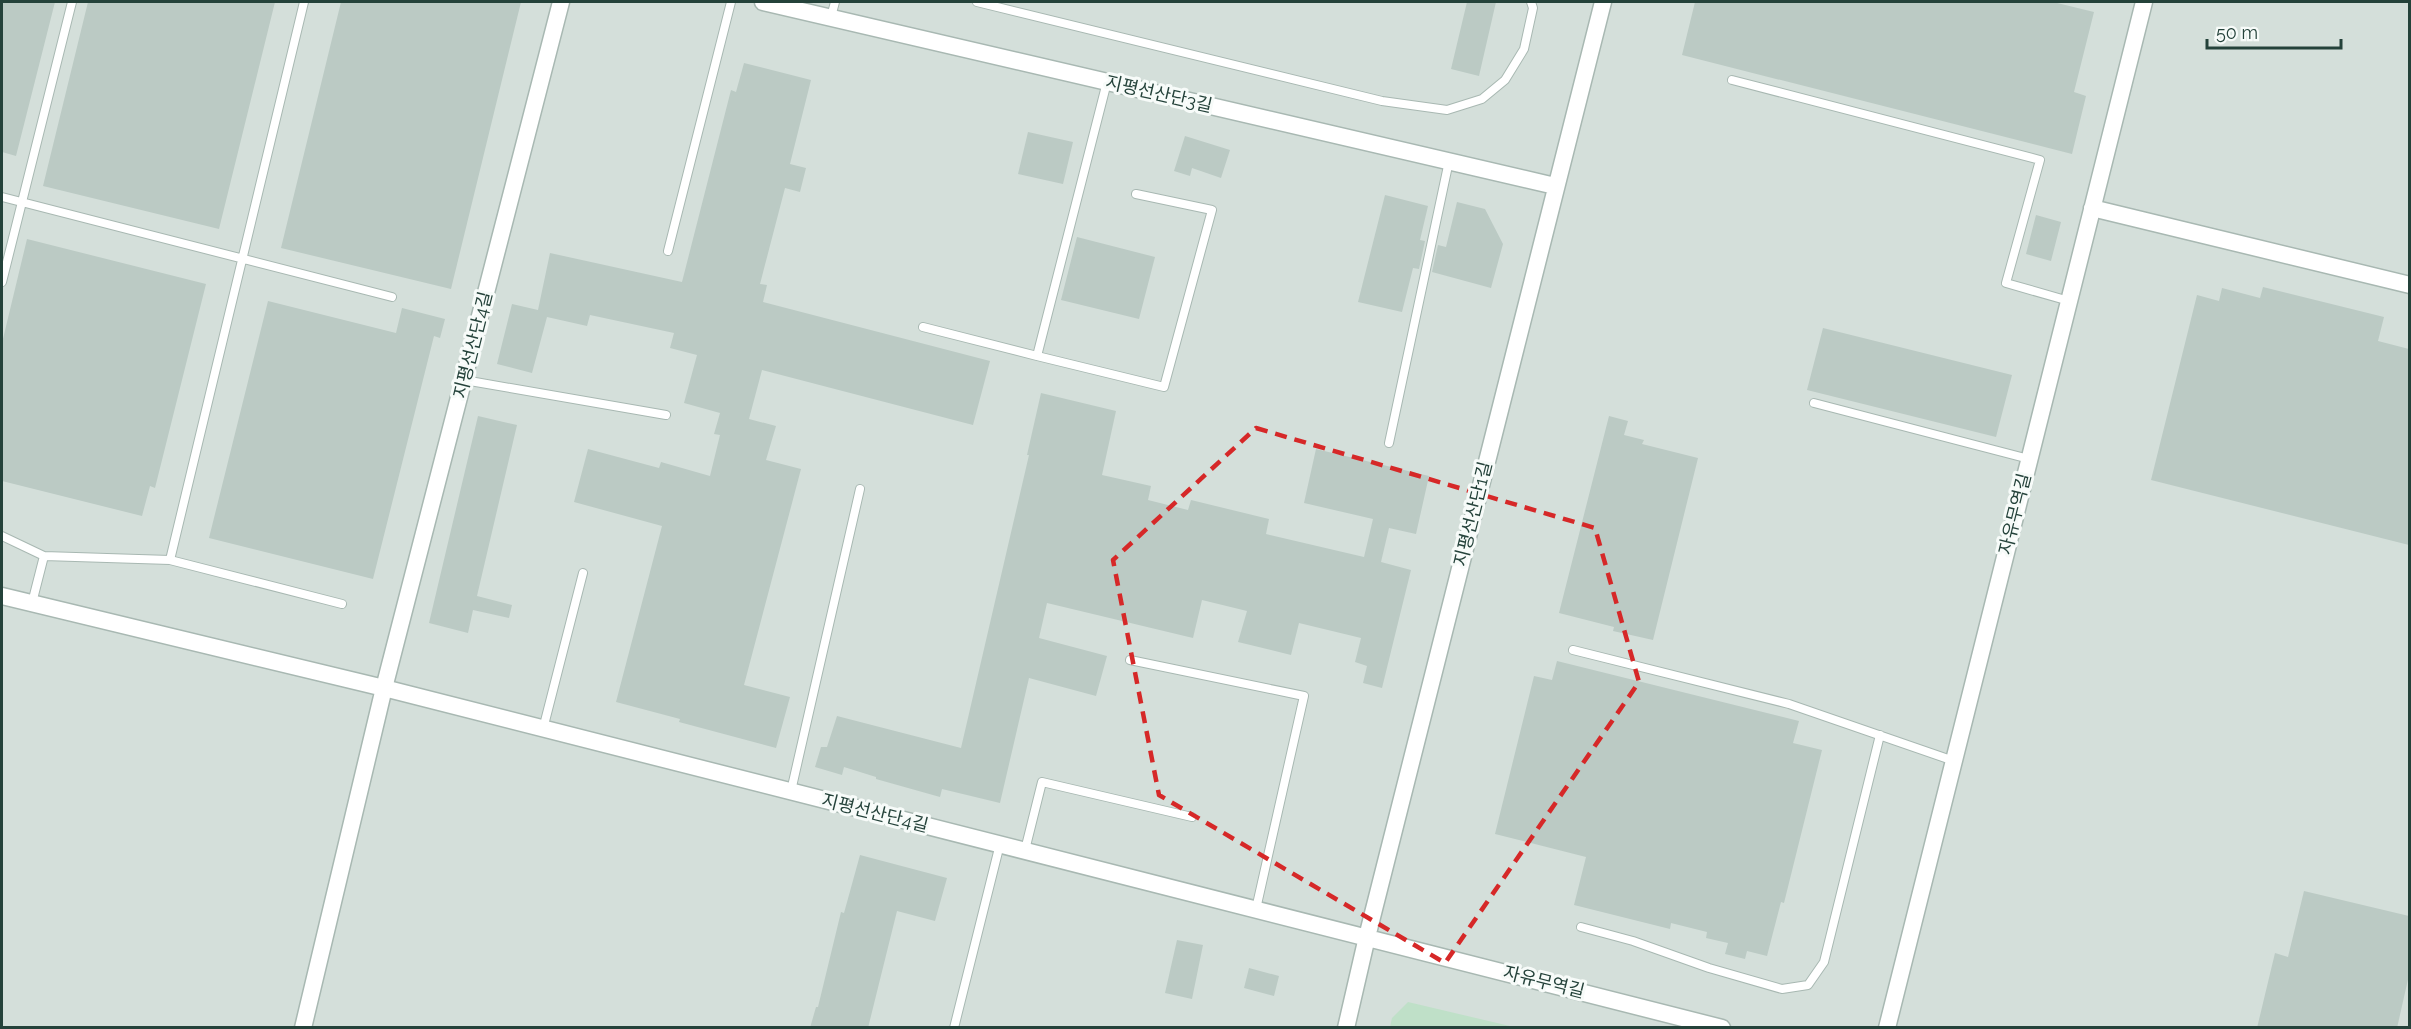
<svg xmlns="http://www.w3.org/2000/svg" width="2411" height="1029" viewBox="0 0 2411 1029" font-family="Raleway,'Noto Sans KR',sans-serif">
<rect width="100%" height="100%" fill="#e6efeb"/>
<path fill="#d4dfda" d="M2 2H2409V1027H2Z"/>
<path fill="#bfe0c8" d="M1408 1002 1514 1027H1390L1392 1018Z"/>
<path fill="#bbcac4" d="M2 2H55L16 156 2 152Z
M88 2H275L219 229 43 186Z
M341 2H521L451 289 281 248Z
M1467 2H1496L1479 76 1451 69Z
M1695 2H2053L2094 12 2074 92 2086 96 2072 154 1682 55Z
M744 63 811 80 790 164 806 168 800 192 785 188 760 284 767 285 763 302 990 361 973 425 762 370 749 419 776 426 766 460 801 469 744 685 790 697 776 748 679 722 680 719 616 702 662 526 574 502 588 449 659 468 661 462 710 476 720 435 714 434 720 413 684 403 697 355 670 348 674 333 590 315 587 326 547 317 532 373 497 364 512 304 538 310 550 253 682 282 731 90 736 92Z
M1028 132 1073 142 1063 184 1018 174Z
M1185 136 1230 150 1221 178 1192 168 1190 176 1174 171Z
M1385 195 1428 206 1420 240 1425 241 1419 269 1413 268 1402 312 1358 302Z
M1457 202 1485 209 1503 244 1491 288 1432 272 1438 245 1446 247Z
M2036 215 2061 222 2051 261 2026 254Z
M1077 237 1155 257 1139 319 1061 300Z
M27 239 206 284 155 488 150 486 142 516 2 481V343Z
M2263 287 2384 317 2378 341 2409 349V545L2151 480 2197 295 2219 301 2222 288 2260 298Z
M268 301 396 333 402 308 445 319 440 338 434 336 373 579 209 538Z
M1823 328 2012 375 1996 437 1807 390Z
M1041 393 1116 411 1102 475 1151 486 1148 500 1188 510 1191 500 1269 519 1266 534 1364 557 1373 519 1304 503 1316 449 1429 476 1416 534 1389 528 1381 562 1411 570 1382 688 1363 683 1367 666 1355 662 1361 638 1299 623 1291 655 1238 642 1247 611 1202 600 1193 638 1047 603 1039 638 1107 656 1096 696 1029 678 1000 803 942 789 940 797 876 779V777L844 767 842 775 815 767 821 747H827L837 716 961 748 1029 455H1027Z
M478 416 517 425 477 596 512 605 509 618 473 610 468 633 429 623Z
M1609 416 1628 421 1624 435 1644 440 1642 444 1698 458 1653 640 1613 631 1614 627 1559 613Z
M1557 661 1799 721 1793 743 1822 750 1784 903 1781 902 1767 956 1747 951 1745 959 1725 954 1728 943 1706 938 1707 932 1671 923 1670 929 1574 905 1586 857 1495 834 1534 676 1552 680Z
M860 855 947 878 935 921 897 911 868 1028H810L816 1007H818L841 912 844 913Z
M2304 891 2409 916V975L2397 1028H2257L2275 953 2288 957Z
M1177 940 1203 945 1192 999 1165 993Z
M1249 968 1279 976 1274 996 1244 988Z"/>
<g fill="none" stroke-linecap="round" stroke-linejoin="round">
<defs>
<path id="service" d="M977 2 1382 101 1447 110 1482 99 1505 80 1524 49 1533 8 1531 2
M831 17 835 2
M1732 80 2040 160 2006 283 2069 301
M2 197 392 297
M668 251 731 2
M2 282 72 2
M923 327 1037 356 1107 82
M1037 356 1164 387 1212 210 1136 194
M464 380 666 415
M1814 403 2029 459
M1389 443 1449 161
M2 536 44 556
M170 560 304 2
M32 603 44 556 170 560 342 604
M1573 650 1789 704 1954 761
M1130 660 1304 696 1256 909
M543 729 583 573
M791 791 860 489
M1025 850 1042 782 1192 817
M1581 927 1633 941 1709 968 1782 989 1808 985 1824 962 1880 735
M954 1028 1000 844"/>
<path id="minor" d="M763 2 1555 186
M2092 208 2410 285
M2 596 384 688 1722 1028
M303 1028 384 688 561 2
M1346 1028 1367 937 1603 2
M1887 1028 2144 2"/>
</defs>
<use href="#service" stroke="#a8b8b2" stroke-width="10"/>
<use href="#minor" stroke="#a8b8b2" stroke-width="19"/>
<use href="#service" stroke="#fff" stroke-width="8"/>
<use href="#minor" stroke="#fff" stroke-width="16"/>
</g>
<path fill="none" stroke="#d62828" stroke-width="4.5" stroke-dasharray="12 8" stroke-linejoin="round" d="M1256 428 1595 528 1639 682 1445 963 1159 795 1113 560Z"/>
<g text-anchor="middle" stroke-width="6" stroke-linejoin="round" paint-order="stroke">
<g font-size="18" fill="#24423a" stroke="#f7fbf9">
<text transform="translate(1159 94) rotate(13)" y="6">지평선산단3길</text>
<text transform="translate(473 345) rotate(-76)" y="6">지평선산단4길</text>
<text transform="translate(1473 514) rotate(-76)" y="6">지평선산단1길</text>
<text transform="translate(2015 514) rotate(-76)" y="6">자유무역길</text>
<text transform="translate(875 813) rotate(14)" y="6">지평선산단4길</text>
<text transform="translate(1544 982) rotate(14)" y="6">자유무역길</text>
</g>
</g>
<rect width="2411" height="1029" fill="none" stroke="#24423a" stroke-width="6"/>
<path d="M2207 39v9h134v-9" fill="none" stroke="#24423a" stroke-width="3"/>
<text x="2216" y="39" font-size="18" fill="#24423a" stroke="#f7fbf9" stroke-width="4.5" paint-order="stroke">50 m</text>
</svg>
